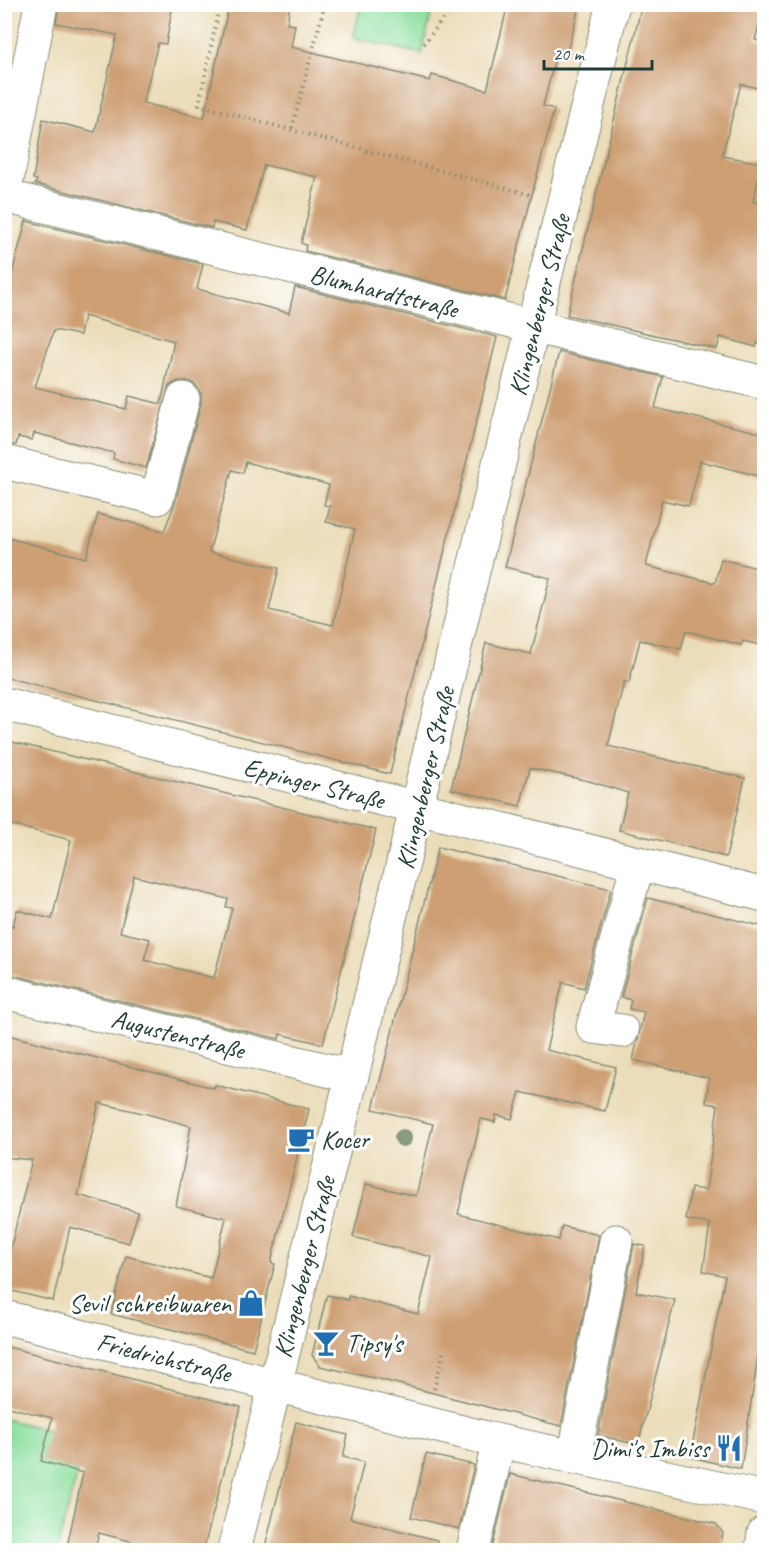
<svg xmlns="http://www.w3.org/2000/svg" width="769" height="1555" viewBox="0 0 769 1555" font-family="Caveat,sans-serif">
<rect width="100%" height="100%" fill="#fff"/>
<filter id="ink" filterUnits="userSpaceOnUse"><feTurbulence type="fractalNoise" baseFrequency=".0167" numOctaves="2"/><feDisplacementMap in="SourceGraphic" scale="12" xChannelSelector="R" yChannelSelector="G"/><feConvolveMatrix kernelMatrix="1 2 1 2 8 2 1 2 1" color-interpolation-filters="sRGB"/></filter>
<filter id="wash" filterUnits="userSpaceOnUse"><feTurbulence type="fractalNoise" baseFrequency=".008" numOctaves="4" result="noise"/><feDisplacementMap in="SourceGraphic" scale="24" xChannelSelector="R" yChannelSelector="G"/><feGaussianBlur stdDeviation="1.35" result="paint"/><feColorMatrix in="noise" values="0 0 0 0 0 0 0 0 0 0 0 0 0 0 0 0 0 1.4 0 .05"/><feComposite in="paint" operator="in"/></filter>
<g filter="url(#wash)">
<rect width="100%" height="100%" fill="#ebddb9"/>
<path fill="#8fe0a0" stroke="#578e6a" stroke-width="1.5" d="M361 5H409L432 10 422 54 353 38Z
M4 1419 86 1439 57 1550H5Z"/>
<g id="blocks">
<path fill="#cd9f73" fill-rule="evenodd" d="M59 4H173L166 44 158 43 143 103 204 118 229 4H290L287 24 295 25 291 47 430 81 432 75 487 90 508 4H580L567 52 557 50 543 106 554 109 505 300 305 251 306 245 301 243 317 177 264 165 247 230 213 222 212 228 35 184 37 180 33 179 43 119 95 132 117 35 56 23Z
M642 4H764L755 40 765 42V90L741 84 722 156 762 163 753 202 765 203V345L757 343 756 347 720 337 717 349 567 315Z
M26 221 203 264 197 289 289 313 295 287 497 337 390 774 4 677V537L86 558 98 514 164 531 175 503 201 403V394L196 385 188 381H178L169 386 146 468 113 459 114 453 34 433 32 440 18 437 16 445 4 444V304ZM84 316 174 341 161 404 129 396 126 409 35 387 54 330 80 335ZM246 462 329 485 324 505 330 506 326 522 355 529 333 625 269 610 279 568 209 552 232 470 243 473Z
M559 352 663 377 655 408 765 434V452L759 476 700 461 689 506 662 500 646 566 715 583 721 559 765 570V646L743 641 741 645 686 631 681 649 640 640 629 683 624 682 608 746 745 778 726 857 619 830 628 793 589 781 530 768 520 806 451 789 486 643 531 654 550 578 505 567Z
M4 740 376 830 323 1044 280 1034 279 1039 4 973V923L13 926 17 910 52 919 71 840 4 823ZM134 876 228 899 226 907 232 908 214 978 144 960 150 939 120 932Z
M438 847 611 889 584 988 563 982 546 1050 616 1067 605 1111 520 1092 512 1119 496 1115 495 1122 481 1119 458 1214 559 1240 562 1226 599 1235 561 1426 379 1379 320 1366 312 1355 327 1295 348 1300V1296L418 1314 432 1257 353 1237 366 1184 416 1196 433 1124 373 1109Z
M648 898 765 927V1310L741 1469 690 1457 725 1276 703 1271 710 1224 686 1220 691 1188 706 1190 718 1105 706 1103 709 1078 633 1060 644 1012 629 1009 631 1000 621 997Z
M4 1034 214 1088 215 1085 309 1109 271 1263 275 1264 253 1350 111 1314 126 1256 211 1278 226 1218 176 1206 191 1126 147 1114 99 1103 78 1195 138 1212 129 1243 70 1227 53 1301 4 1289V1275L32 1160 4 1157Z
M634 1244 645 1246 636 1292 675 1300 638 1445 598 1435Z
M4 1346 241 1407 203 1551H168L99 1533 94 1551H66L83 1473 41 1461 52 1418 4 1406Z
M296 1422 348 1435 343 1457 364 1462 350 1518 437 1540 436 1551H264Z
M426 1454 474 1465 459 1529 411 1517Z
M510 1474 716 1524 723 1533 720 1551 492 1549Z"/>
</g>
</g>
<g filter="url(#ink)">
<use href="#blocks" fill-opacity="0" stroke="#858d76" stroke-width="1.5"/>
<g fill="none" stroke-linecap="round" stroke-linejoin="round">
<defs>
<path id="minor" d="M4 195 41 4
M4 196 764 383
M4 462 157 498 183 399
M4 704 764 895
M4 992 352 1076
M622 1031 593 1027 638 863
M4 1317 490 1439 764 1498
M574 1458 616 1241
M234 1550 352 1076 494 484 613 4
M473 1550 499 1441
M762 1550 764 1533"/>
</defs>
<use href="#minor" stroke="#858d76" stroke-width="35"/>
<path stroke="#858d76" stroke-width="4" stroke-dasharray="1.5 4.5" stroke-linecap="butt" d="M220 4 199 105 531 195
M492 4 504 8
M424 44 452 7 458 4
M292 128 325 4
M758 1125 764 1127
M434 1389 444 1350"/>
<use href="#minor" stroke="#fff" stroke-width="33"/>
</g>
<circle fill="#8a9c7f" cx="403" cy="1138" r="9"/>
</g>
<defs>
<symbol id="cafe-bare" viewBox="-9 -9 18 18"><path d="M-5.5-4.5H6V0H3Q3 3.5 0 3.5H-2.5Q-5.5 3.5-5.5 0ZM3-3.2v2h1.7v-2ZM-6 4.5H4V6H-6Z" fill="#1f6fb2" stroke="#fff" stroke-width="2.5" paint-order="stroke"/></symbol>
<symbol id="shop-bare" viewBox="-9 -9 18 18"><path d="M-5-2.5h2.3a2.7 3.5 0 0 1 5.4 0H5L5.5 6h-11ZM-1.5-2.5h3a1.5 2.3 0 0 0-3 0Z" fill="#1f6fb2" stroke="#fff" stroke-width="2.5" paint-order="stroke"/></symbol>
<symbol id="bar-bare" viewBox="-9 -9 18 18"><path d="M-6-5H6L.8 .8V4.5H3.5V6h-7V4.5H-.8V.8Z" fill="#1f6fb2" stroke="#fff" stroke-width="2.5" paint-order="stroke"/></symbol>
<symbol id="restaurant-bare" viewBox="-9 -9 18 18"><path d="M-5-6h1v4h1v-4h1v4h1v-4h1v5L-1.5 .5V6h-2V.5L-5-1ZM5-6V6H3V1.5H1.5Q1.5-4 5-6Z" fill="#1f6fb2" stroke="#fff" stroke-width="2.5" paint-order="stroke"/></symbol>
</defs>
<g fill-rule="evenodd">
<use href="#cafe-bare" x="282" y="1120" width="38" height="38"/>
<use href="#shop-bare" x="232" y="1284" width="38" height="38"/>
<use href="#bar-bare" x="307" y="1324" width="38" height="38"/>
<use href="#restaurant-bare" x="710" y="1429" width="38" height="38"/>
</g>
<g text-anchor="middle" stroke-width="6" stroke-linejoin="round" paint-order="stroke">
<g font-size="26" fill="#1f3d34" stroke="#fff">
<text transform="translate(384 291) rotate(14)" y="9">Blumhardtstraße</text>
<text transform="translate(539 305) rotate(-76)" y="9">Klingenberger Straße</text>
<text transform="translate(425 778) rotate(-77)" y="9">Klingenberger Straße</text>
<text transform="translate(314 783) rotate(14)" y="9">Eppinger Straße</text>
<text transform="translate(178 1034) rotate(14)" y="9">Augustenstraße</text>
<text transform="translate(304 1267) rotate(-76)" y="9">Klingenberger Straße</text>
<text transform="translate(164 1357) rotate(14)" y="9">Friedrichstraße</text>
</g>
<g font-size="26" fill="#1f3d34" stroke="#fff" text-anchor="start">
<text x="321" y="1148">Kocer</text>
<text x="231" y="1312" text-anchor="end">Sevil schreibwaren</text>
<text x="346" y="1352">Tipsy's</text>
<text x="709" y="1457" text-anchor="end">Dimi's Imbiss</text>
</g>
</g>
<rect width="769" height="1555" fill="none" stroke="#fff" stroke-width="24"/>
<path d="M544 60v9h108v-9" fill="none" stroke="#1f3d34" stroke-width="3"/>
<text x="553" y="60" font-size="18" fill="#1f3d34" stroke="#ffffff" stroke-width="4.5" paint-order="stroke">20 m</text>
</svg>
